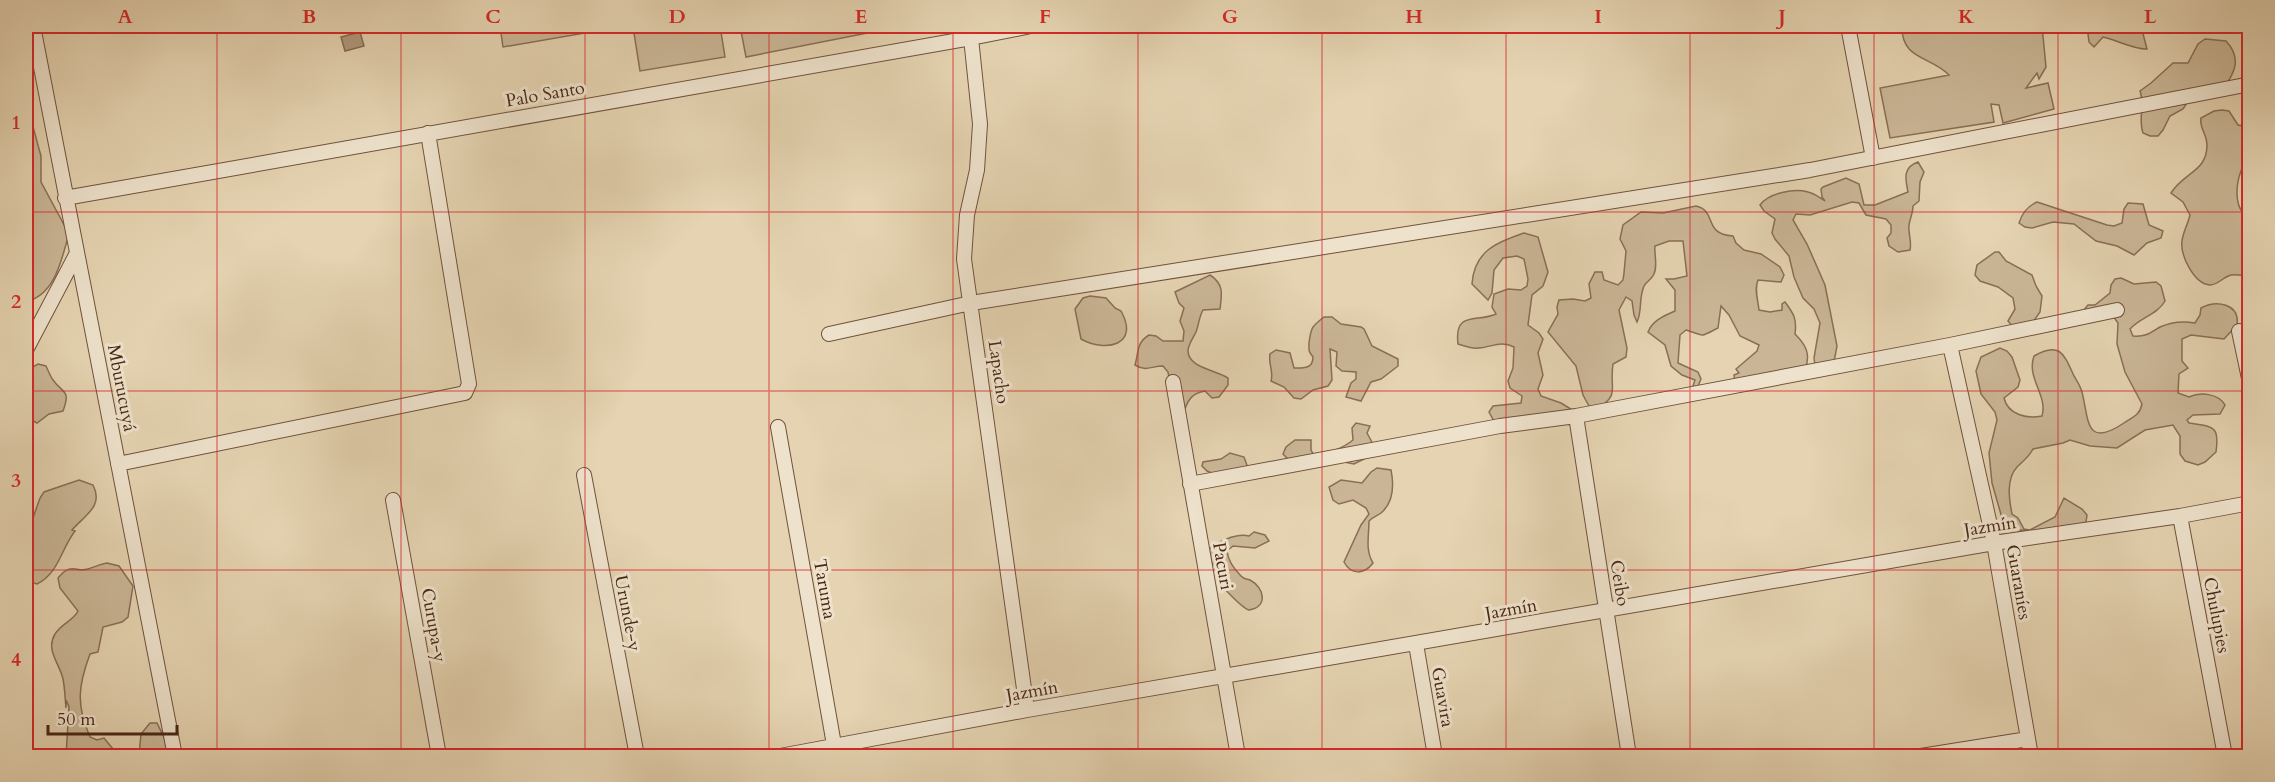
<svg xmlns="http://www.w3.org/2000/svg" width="2275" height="782" viewBox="0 0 2275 782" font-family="Cardo,serif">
<rect width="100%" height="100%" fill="#e5d3b1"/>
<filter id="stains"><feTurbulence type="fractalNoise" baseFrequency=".00333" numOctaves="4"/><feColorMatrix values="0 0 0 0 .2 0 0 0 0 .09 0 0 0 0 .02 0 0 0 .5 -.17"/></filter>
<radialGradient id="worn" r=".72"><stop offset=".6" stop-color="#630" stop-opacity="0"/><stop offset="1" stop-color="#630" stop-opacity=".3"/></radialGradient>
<path fill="#cab696" stroke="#8a6e56" stroke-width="1.5" d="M500 26H589L591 32 503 47Z
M676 26H720L725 57 640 71 634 33Z
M740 26H903L746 57Z
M1902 26H2042L2046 67 2039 79 2037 73 2026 88 2048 83 2054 109 2003 123 1999 105 1991 104 1994 122 1890 138 1880 88 1949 75C1931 56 1901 60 1902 26Z
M2080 26H2141L2147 49C2136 50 2116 40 2103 37L2094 47 2089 42 2088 34Z
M2205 39 2226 41C2242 58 2235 73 2223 89L2216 84 2202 87 2191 97 2183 109 2170 116 2163 130 2158 136H2150L2143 133C2138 119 2145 105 2140 91L2151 83 2173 63H2188L2198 44Z
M26 65 29 112 41 156V182L69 234C61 260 56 294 26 302Z
M2222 110 2229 111 2238 125 2249 127V160C2236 170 2233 201 2243 213L2249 214V276C2243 276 2237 274 2231 275 2223 277 2218 285 2210 285 2194 284 2180 255 2182 241 2183 232 2188 224 2190 215L2183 202 2171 193C2184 172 2207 172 2207 145 2207 134 2199 128 2201 118L2214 111Z
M1918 162 1924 172 1920 182 1919 201 1913 206C1913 213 1910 218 1909 225 1908 234 1912 241 1910 250L1898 252 1889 246 1887 238 1891 233V225L1886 219 1866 215 1859 203 1852 202 1810 215 1796 214 1793 220 1807 244 1825 285 1837 346 1834 362 1815 365 1814 358 1820 323 1814 309 1803 298 1794 277 1789 256 1775 239 1772 233 1775 219 1764 211 1760 205C1769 193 1794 188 1808 192 1814 193 1820 198 1825 201L1822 197 1821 189 1823 187 1846 178 1859 184 1864 205H1875L1908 192C1905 178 1903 167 1918 162Z
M2037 202 2107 225 2114 226 2122 223 2124 209 2128 203 2143 204 2149 225 2163 231 2161 238 2147 243 2134 255 2117 246 2096 241 2074 224 2053 222 2032 228 2025 227 2019 223C2022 213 2028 206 2037 202Z
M1696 206C1718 211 1702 234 1733 236L1736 243 1744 250 1761 254 1780 267 1784 275 1781 282 1758 280C1754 289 1758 300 1759 310L1770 312 1782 310V304L1785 302C1794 314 1797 319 1795 334 1806 345 1811 354 1805 370L1735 382 1734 375 1739 373 1736 369 1757 351 1759 345 1740 336 1729 315 1721 306 1718 328C1698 338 1706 336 1686 330L1680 335 1678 363 1698 372 1701 379 1695 393 1693 386 1695 380 1682 375 1671 366 1665 345 1648 332C1653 320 1664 316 1675 311V290L1666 279H1674L1687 276 1683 241H1669L1655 246C1654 255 1658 265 1654 274 1651 281 1644 282 1643 289 1639 300 1642 312 1637 322L1634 315 1632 301 1626 297 1619 310 1627 348 1626 357 1613 364C1609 390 1621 394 1596 410L1590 408 1583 395 1576 366 1548 332 1558 314 1557 307 1559 300 1573 299 1585 301 1591 298 1589 284 1595 272H1602L1604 280 1618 285 1623 280 1624 273 1626 251 1620 239 1623 225 1641 212 1663 213Z
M1524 233 1538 237 1548 272 1543 286 1532 295 1528 325 1539 333 1543 339 1538 353 1543 375 1538 389 1541 396 1561 403 1574 411 1368 457 1354 464 1339 461 1217 475 1207 471 1202 466 1203 462 1221 459 1230 453 1244 457 1248 468 1290 461 1283 454 1286 447 1295 440H1311V450L1315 457C1328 453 1342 449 1353 440L1352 428 1356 423 1370 426 1367 433 1373 444 1495 423 1489 412 1493 406 1521 403 1522 396 1510 388 1508 381 1513 368 1514 347C1501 340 1492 347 1479 348 1472 349 1464 346 1458 344 1454 310 1477 323 1496 314L1492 307 1494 294 1508 289 1521 290 1527 286 1528 279 1524 259 1517 256 1503 258 1494 270 1492 293 1488 300 1472 284C1474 251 1497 242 1524 233Z
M1995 252H1999L2006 261 2032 275 2036 286 2042 296 2040 312 2031 325 2013 327 2008 321 2015 309 2013 298 1998 287 1980 281 1975 275 1977 265Z
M1210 275C1224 284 1222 294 1220 309L1203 310C1199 317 1199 324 1196 332 1193 338 1189 343 1188 350 1187 368 1217 370 1228 378V385L1219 397 1212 398 1205 391C1192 393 1188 400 1184 411L1172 395 1168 372 1163 366C1151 366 1146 372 1135 365 1139 352 1136 343 1149 335L1156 336 1163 341H1183L1184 331 1180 321 1184 308 1179 303 1175 292Z
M2121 278 2134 284 2156 282 2161 286 2165 301C2157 315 2141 317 2130 329L2133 336C2146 337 2150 333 2160 327 2171 322 2184 321 2195 323L2200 315 2201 308C2216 300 2240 303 2237 325L2224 339 2191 335 2182 339V361L2188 368 2179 374 2178 393 2189 397C2200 392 2218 393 2225 405L2220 414 2193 415 2187 420 2189 423C2212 427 2220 424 2216 452L2205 462 2198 465 2185 461 2180 454V436L2173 425 2145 430 2117 448 2090 446 2070 440 2063 443 2033 449C2029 457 2023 461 2017 467 2006 479 2009 499 2012 514L2018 518 2024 529 2030 530 2055 517 2064 498 2082 509 2087 515 2086 522C2066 531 2043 534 2021 530L2015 536 2002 539V518L1992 483 1989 453 1997 420 1995 412 1981 394 1976 371 1981 357 2000 348 2007 351 2012 357 2020 380 2018 387 2004 398C2008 415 2027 419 2042 416 2048 395 2026 378 2034 356 2060 341 2064 354 2074 376 2077 381 2080 385 2082 392 2089 420 2085 449 2124 423 2133 417 2140 415 2142 404L2125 372 2117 344 2118 323 2113 316 2083 311 2088 305H2095L2110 293 2111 285 2115 279Z
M1090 296 1106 298 1115 308 1121 311C1140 345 1106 353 1081 339L1075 309 1083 298Z
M1324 317H1332L1341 324 1361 327 1364 329 1372 346 1398 359V366L1381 379 1371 382 1361 401 1346 397 1351 383 1356 379V372L1342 371 1336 366 1337 352 1330 349 1332 380 1328 386 1313 390 1301 399 1294 398 1284 387 1271 381C1274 372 1268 364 1270 354L1276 350 1290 353 1294 368C1303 368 1313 369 1313 357 1308 351 1309 350 1309 343 1311 328 1311 327 1324 317Z
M38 364 46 366C48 370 50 376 53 380 63 394 71 389 63 411L49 414 37 423 26 417V371Z
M1377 468 1391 470C1394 485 1394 502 1381 513 1377 516 1374 516 1369 521 1369 536 1365 550 1373 563 1364 575 1351 575 1344 562L1361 525 1369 514 1366 508 1353 500 1339 504 1333 500 1329 487 1341 480 1362 483 1371 472Z
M79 480 93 485C104 506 85 515 72 530L75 531C61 549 59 573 37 584L30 582 26 568V538L40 498 44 492Z
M1254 532 1265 535 1269 541 1255 548 1233 546 1227 551C1228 560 1235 570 1241 576 1245 580 1246 578 1250 580 1265 588 1268 607 1249 610 1241 608 1228 591 1219 584L1215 567 1208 558 1207 551C1216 542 1236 533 1249 536Z
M107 563 119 566 133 586 128 617 122 622 103 627 98 652 90 654C78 686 76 705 90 737L97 740 104 738 118 755 132 756H66L69 707 66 700V708C65 699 65 689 63 679 60 664 45 650 55 634 61 624 74 620 78 611L60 588 58 578C72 561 76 573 88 569 95 567 100 564 107 563Z
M26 624C30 638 37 670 26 681Z
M150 723H157L173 756H133L139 755 141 734Z"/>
<path fill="#b0997c" stroke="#876b53" stroke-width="1.5" d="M360 32 364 46 345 51 341 37Z"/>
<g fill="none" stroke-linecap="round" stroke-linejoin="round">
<defs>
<path id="street" d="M33 26 175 756
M1848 26 1873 158
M971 38 980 124 977 170 967 215 964 259 1027 710
M65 198 971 38 1031 26
M2239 331 2250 383
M829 334 971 303 1810 170 2250 84
M1950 345 1994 543 2031 756
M26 350 77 253
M1173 382 1238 756
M1576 416 1629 756
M778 427 836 756
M118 464 465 393 469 384 428 133
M584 475 637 756
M1190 484 1500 426 1576 416 1950 345 2117 310
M393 500 439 756
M2180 516 2225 756
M1416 644 1435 756
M780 756 1027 710 1994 543 2180 516 2250 503
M1921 756 2028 739"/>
</defs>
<use href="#street" stroke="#70523c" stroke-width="16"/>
<use href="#street" stroke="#eee2cc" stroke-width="14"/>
</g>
<path fill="none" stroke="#d62828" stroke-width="1.5" stroke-opacity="0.55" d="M217 26V756M401 26V756M585 26V756M769 26V756M953 26V756M1138 26V756M1322 26V756M1506 26V756M1690 26V756M1874 26V756M2058 26V756M26 212H2250M26 391H2250M26 570H2250"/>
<g text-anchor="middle" stroke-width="6" stroke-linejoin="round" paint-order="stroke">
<g font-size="18" fill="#492715" stroke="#eee2cc">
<text transform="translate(545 94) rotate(-10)" y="6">Palo Santo</text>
<text transform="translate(999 372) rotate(82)" y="6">Lapacho</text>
<text transform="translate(122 388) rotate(79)" y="6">Mburucuyá</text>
<text transform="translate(1990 526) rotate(-9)" y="6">Jazmín</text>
<text transform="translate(1223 566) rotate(80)" y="6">Pacuri</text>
<text transform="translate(2019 582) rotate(80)" y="6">Guaraníes</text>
<text transform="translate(1620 583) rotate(81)" y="6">Ceibo</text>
<text transform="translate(825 589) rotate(80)" y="6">Taruma</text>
<text transform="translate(1511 609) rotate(-10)" y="6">Jazmín</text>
<text transform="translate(628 613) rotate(79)" y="6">Urunde-y</text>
<text transform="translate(2217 615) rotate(79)" y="6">Chulupies</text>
<text transform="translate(434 625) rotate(80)" y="6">Curupa-y</text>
<text transform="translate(1032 691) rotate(-10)" y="6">Jazmín</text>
<text transform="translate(1443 697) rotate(80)" y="6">Guavira</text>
</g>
</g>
<rect width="2275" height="782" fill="none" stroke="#e5d3b1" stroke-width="66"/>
<path d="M48 725v9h129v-9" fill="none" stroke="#492715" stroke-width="3"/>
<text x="57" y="725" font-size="18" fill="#492715" stroke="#eee2cc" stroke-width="4.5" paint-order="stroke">50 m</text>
<rect x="33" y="33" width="2209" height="716" fill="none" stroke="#d62828" stroke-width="2"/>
<g font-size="20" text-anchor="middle" font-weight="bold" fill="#d62828">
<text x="125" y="23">A</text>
<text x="309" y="23">B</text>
<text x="493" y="23">C</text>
<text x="677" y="23">D</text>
<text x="861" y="23">E</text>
<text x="1045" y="23">F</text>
<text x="1230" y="23">G</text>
<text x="1414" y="23">H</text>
<text x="1598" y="23">I</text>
<text x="1782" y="23">J</text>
<text x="1966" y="23">K</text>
<text x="2150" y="23">L</text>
<text x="16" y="129">1</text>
<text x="16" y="308">2</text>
<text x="16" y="487">3</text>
<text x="16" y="666">4</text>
</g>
<rect width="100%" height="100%" filter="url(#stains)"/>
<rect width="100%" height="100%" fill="url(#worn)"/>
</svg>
